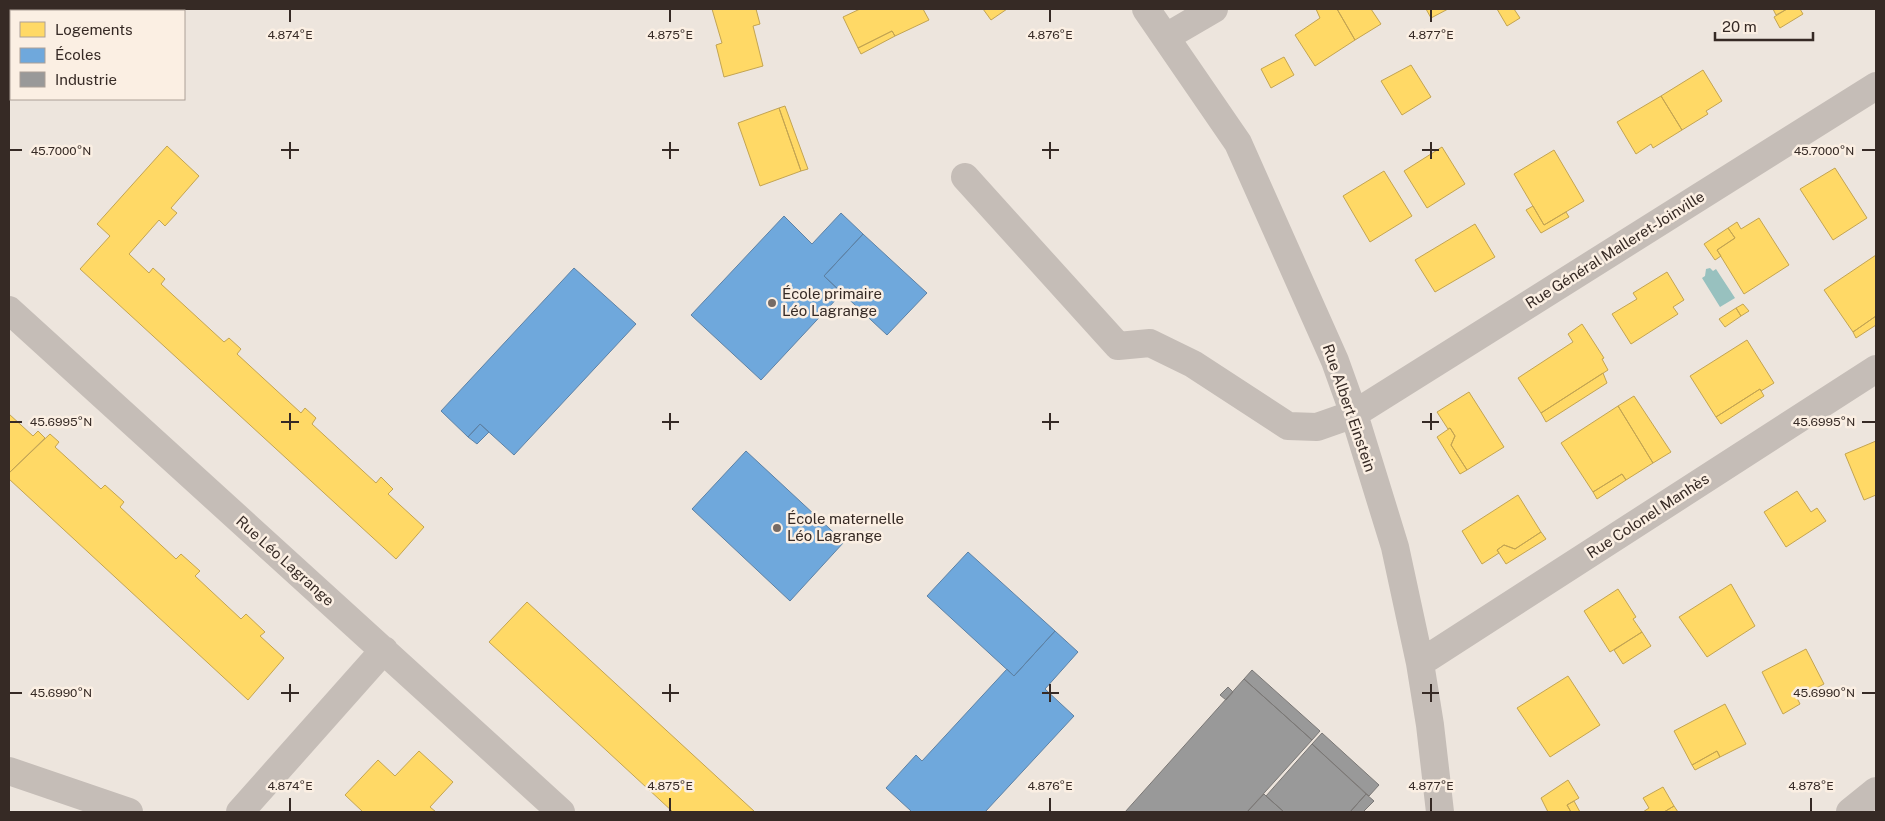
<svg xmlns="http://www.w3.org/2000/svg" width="1885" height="821" viewBox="0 0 1885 821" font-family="'Public Sans',sans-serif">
<rect width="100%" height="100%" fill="#ede5dd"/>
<path fill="#98c1bf" d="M1710 268 1713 271 1716 269 1735 298 1720 307 1702 278 1705 276 1706 269Z"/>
<path fill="#ffd966" stroke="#c3a452" d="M712 9H756L760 24 753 26 763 66 724 77 716 45 722 43Z
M860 9H923L929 20 895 36 892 31 858 48 843 17Z
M983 9H1007L991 20Z
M1316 9H1337L1355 40 1315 66 1295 35 1320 18Z
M1337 9H1371L1381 24 1355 40Z
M1426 9H1448L1431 18Z
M1497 9H1514L1520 18 1507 26Z
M1773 9H1787L1776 15Z
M1787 9H1800L1803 14 1780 28 1774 17Z
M892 31 895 36 861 54 858 48Z
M1284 57 1294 75 1271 88 1261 69Z
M1411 65 1431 97 1402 115 1381 81Z
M1703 70 1722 101 1706 111 1708 114 1682 130 1661 96Z
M1661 96 1682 130 1653 148 1651 144 1636 154 1617 122Z
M785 106 808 169 801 171 779 108Z
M779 108 801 171 760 186 738 123Z
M167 146 199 176 171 208 177 213 165 226 159 220 129 254 149 273 153 268 165 279 161 284 224 342 229 338 241 349 237 354 301 413 305 408 316 418 312 424 376 483 381 477 393 489 388 494 424 527 396 559 80 269 110 236 97 224Z
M1442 147 1465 184 1427 208 1404 171Z
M1554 150 1584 201 1544 225 1514 174Z
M1835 168 1867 218 1833 240 1800 189Z
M1384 171 1412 216 1370 242 1343 196Z
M1533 206 1544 225 1566 212 1569 217 1541 233 1526 210Z
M1759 218 1789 265 1744 294 1717 250 1735 238 1728 228 1737 222 1741 229Z
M1475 224 1495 257 1435 292 1415 260Z
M1728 228 1735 238 1717 250 1721 256 1715 260 1704 244Z
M1876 255V316L1853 332 1824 290Z
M1667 272 1684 300 1673 307 1678 314 1631 344 1612 314 1637 299 1633 293Z
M1743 304 1749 311 1741 316 1736 308Z
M1736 308 1741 316 1725 327 1719 319Z
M1876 316V325L1856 338 1853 332Z
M1582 324 1604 358 1602 359 1608 370 1541 413 1518 378 1573 342 1568 334Z
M1747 340 1774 383 1761 391 1760 389 1716 417 1690 376Z
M1603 373 1607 383 1546 422 1541 413Z
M1760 389 1764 396 1721 424 1716 417Z
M1469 392 1504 447 1467 470 1451 445 1455 436 1450 428 1448 429 1437 412Z
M1634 396 1671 452 1653 463 1618 406Z
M1618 406 1653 463 1626 480 1622 474 1593 492 1561 443Z
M9 414 33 436 38 431 45 438 9 473Z
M1450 428 1455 436 1451 445 1467 470 1460 474 1437 437Z
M50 434 59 442 55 447 101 489 105 485 124 502 120 507 176 559 181 554 200 571 195 576 241 619 246 614 265 632 260 636 284 658 248 700 9 479V473Z
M1876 441V495L1864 500 1845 454Z
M1622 474 1626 480 1597 499 1593 492Z
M1797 491 1811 512 1817 508 1826 521 1786 547 1764 512Z
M1518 495 1541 532 1515 549 1504 545 1497 550 1499 553 1482 564 1462 531Z
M1541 532 1546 539 1506 564 1497 550 1504 545 1515 549Z
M1731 584 1755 626 1707 657 1679 617Z
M1618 589 1636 617 1633 619 1642 632 1610 652 1584 611Z
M527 602 755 812H673L489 642Z
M1642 632 1651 646 1623 664 1614 650Z
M1806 649 1824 684 1797 698 1800 704 1783 714 1762 672Z
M1568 676 1600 725 1550 757 1517 708Z
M1725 704 1746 744 1720 757 1717 751 1692 765 1674 731Z
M419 751 453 782 430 807 436 812H363L345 795 378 760 395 776Z
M1717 751 1720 757 1695 770 1692 765Z
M1568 780 1579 798 1567 805 1571 812H1548L1541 798Z
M1663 787 1674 806 1664 812H1643L1649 808 1643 798Z
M1574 801 1580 812H1571L1567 805Z
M1674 806 1678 812H1664Z"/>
<path fill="#6fa8dc" stroke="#5e82a5" d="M841 213 863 234 824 276 842 293 761 380 691 315 784 216 812 244Z
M863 234 927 293 887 335 824 276Z
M574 268 636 324 514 455 480 424 468 437 441 411Z
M480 424 489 432 477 444 468 437Z
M746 451 844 542 790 601 692 509Z
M968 552 1055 631 1014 676 927 596Z
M1055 631 1078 652 1045 689 1074 716 985 812H909L911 811 886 788 916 755 922 761 1007 669 1014 676Z"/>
<path fill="#999" stroke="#7b7876" d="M1252 670 1320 731 1312 740 1244 679Z
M1244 679 1312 740 1247 812H1125Z
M1228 687 1233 692 1226 700 1220 695Z
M1322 733 1379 785 1369 796 1312 744Z
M1312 744 1366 794 1350 812H1284L1266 796Z
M1264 794 1266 796 1284 812H1247Z
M1366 794 1374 801 1363 812H1350Z"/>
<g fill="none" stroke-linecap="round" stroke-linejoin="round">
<path stroke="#c5bdb7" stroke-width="28" d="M1146 9 1238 143 1335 361 1354 414 1395 547 1420 663 1430 725 1440 812
M1166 37 1214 9
M965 177 1118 346 1150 343 1193 364 1288 426 1317 427 1354 414 1876 86
M9 310 561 812
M1420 663 1876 369
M9 771 129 812
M240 812 384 650
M1850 812 1876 791"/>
</g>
<path fill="none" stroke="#362a25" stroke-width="2" d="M290 10V22M670 10V22M1050 10V22M1431 10V22M290 142V159M670 142V159M1050 142V159M1431 142V159M10 150H22M281 150H299M662 150H679M1042 150H1059M1422 150H1439M1862 150H1875M290 413V430M670 413V430M1050 413V430M1431 413V430M10 422H22M281 422H299M662 422H679M1042 422H1059M1422 422H1439M1862 422H1875M290 684V702M670 684V702M1050 684V702M1431 684V702M10 693H22M281 693H299M662 693H679M1042 693H1059M1422 693H1439M1862 693H1875M290 798V811M670 798V811M1050 798V811M1431 798V811M1811 798V811"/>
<g fill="#766b65" stroke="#fbefe3" stroke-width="2">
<circle cx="772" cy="303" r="5"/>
<circle cx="777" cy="528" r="5"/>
</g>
<g text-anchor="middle" stroke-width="5" stroke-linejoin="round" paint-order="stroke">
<g font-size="15" fill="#362a25" stroke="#fbefe3">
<text transform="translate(1615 250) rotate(-32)" y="5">Rue Général Malleret-Joinville</text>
<text transform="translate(1349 408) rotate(71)" y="5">Rue Albert Einstein</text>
<text transform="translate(1648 516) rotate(-33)" y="5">Rue Colonel Manhès</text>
<text transform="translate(285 561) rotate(42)" y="5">Rue Léo Lagrange</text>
</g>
<g font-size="15" fill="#362a25" stroke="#fbefe3" text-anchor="start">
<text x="782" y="299">École primaire<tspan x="782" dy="17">Léo Lagrange</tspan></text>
<text x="787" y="524">École maternelle<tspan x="787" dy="17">Léo Lagrange</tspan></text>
</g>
</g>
<g font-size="12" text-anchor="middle" fill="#362a25" stroke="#fbefe3" stroke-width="5" stroke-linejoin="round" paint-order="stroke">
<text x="290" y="39">4.874°E</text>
<text x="670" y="39">4.875°E</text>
<text x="1050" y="39">4.876°E</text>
<text x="1431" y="39">4.877°E</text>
<text x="61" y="155">45.7000°N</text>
<text x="1824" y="155">45.7000°N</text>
<text x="61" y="426">45.6995°N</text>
<text x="1824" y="426">45.6995°N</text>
<text x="61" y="697">45.6990°N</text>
<text x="1824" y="697">45.6990°N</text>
<text x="290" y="790">4.874°E</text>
<text x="670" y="790">4.875°E</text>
<text x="1050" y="790">4.876°E</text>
<text x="1431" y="790">4.877°E</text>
<text x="1811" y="790">4.878°E</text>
</g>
<rect width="1885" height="821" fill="none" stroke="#362a25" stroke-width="20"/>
<rect x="10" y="10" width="175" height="90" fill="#fbefe3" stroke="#aca097"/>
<rect x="20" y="22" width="25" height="15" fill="#ffd966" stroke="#aca097"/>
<text x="55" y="35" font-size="15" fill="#362a25">Logements</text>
<rect x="20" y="48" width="25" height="15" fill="#6fa8dc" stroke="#aca097"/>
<text x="55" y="60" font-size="15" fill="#362a25">Écoles</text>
<rect x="20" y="72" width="25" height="15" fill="#999999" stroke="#aca097"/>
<text x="55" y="85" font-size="15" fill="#362a25">Industrie</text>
<path d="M1715 32v8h98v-8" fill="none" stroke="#362a25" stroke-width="2.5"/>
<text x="1722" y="32" font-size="15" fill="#362a25" stroke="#fbefe3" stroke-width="4" paint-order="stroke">20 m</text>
</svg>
